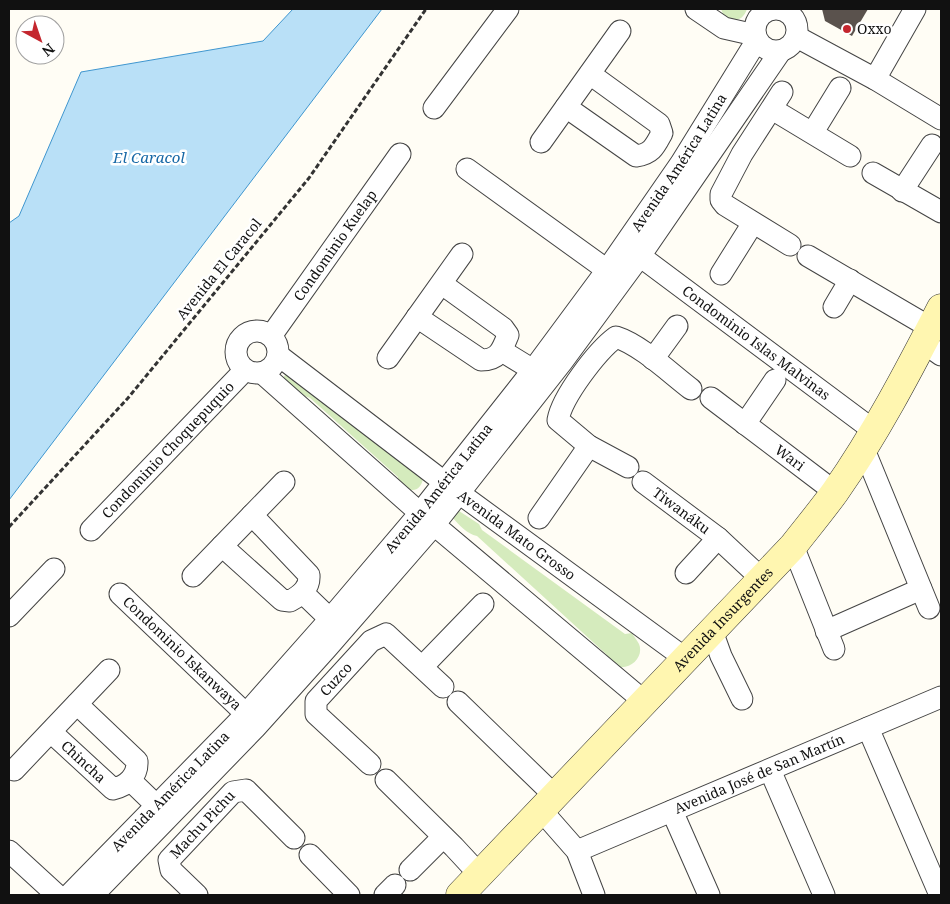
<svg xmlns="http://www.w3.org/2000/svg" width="950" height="904" viewBox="0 0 950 904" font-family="'Noto Serif',serif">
<rect width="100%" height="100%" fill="#fffdf5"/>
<path fill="#d5ebbd" d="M721 9H747C743 20 736 22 725 19Z
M287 372 424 472C423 490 414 495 399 485L398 477 310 398 305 396 283 378Z
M459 511 479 524 482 530 625 634 632 633C634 637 637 640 639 644 644 656 632 669 619 667 616 667 611 664 608 663L606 654 477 536C467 534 459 525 452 517Z"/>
<path fill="#b9e0f7" stroke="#3f96cf" d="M293 9H382L9 500V223L19 216 81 72 263 41Z"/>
<path fill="#5a524d" d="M822 9H868L852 36 825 21Z"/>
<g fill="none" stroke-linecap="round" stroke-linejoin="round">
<defs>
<g id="street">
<circle cx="776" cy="30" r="21"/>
<path d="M696 9 724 28 755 35"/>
<path d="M797 37 875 79 941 119"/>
<path d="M875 79 915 9"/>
<path d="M782 92 742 154 721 194V200L725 205 790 245"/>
<path d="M566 107 636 156C652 154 655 146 662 133L659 124 590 74"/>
<path d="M434 108 508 9"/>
<path d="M772 109 850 156"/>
<path d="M813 132 840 88"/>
<path d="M541 142 620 31"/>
<path d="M467 169 607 270"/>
<path d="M873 173 941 212"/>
<path d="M902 191 932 145"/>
<path id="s1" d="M640 256 873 430"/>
<path d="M808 256 931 328"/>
<path d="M721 274 753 223"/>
<path d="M834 307 850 280"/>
<path d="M417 317 481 360C499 360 502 350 508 335L503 328 442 284"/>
<circle cx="257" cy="352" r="21"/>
<path id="s2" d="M271 336 400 154"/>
<path d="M924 343 941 355"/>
<path d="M502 351 533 370"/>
<path id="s3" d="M278 355 444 482 686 659"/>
<path d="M388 358 462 254"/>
<path d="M653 359 677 326"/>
<path d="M262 373 420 513 645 702"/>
<path id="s4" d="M711 398 835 492"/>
<path d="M745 424 775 380"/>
<path d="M863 447 929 608"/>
<path d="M628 467 589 446 558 420C562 397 597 351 616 337 641 345 670 373 691 389"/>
<path id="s5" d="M643 482 718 538 762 579"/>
<path d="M539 518 589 446"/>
<path id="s6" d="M91 530 245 370"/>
<path d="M222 546 282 600 290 601C301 595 310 588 309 575L252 515"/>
<path d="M793 546 834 649"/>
<path d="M686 573 718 538"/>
<path d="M193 576 284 482"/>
<path d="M303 593 330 619"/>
<path id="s7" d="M120 594 246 714"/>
<path d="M9 616 54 569"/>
<path d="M712 631 721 656 742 699"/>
<path d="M826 631 921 589"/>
<path d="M422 667 483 604"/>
<path d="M458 702 555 796"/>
<path d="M868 728 940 895"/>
<path id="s8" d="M51 732 113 789C127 786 138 776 137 761L77 704"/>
<path id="s9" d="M370 764 316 714V701L371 641 386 634 443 687"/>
<path d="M14 770 109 670"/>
<path d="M770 770 824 895"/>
<path d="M386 780 454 847 479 874"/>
<path d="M131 781 157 806"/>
<path d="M541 810 577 851 594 895"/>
<path d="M672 811 709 895"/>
<path d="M9 851 57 895"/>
<path id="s10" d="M577 851 941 697"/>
<path d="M310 855 349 895"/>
<path d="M410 870 443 837"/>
<path id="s11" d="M69 895 246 714 330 619 420 513 533 370 607 270 681 163 757 40"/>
<path d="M93 895 255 728 327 648 434 525 562 362 640 256 780 52"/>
<path id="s12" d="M197 895 171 870 169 860 233 792 246 790 294 838"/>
<path d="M385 895 395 885"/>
</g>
<g id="secondary">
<path id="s13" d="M460 895 793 546C807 528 822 510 835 492 875 435 909 370 941 308"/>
</g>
</defs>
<use href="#street" stroke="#444" stroke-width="23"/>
<use href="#secondary" stroke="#333" stroke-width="29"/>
<path stroke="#333" stroke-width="3" stroke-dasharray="5 2.5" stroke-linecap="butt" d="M9 527 128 398 309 178 426 9"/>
<use href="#street" stroke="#fff" stroke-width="21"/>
<use href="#secondary" stroke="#fff6b0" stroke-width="28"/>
</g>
<circle fill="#c4262e" stroke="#fff" stroke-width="2" cx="847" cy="29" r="5"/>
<g text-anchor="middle" stroke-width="5" stroke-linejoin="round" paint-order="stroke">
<g font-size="14" fill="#111" stroke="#fff" text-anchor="start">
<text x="857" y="34">Oxxo</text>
</g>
<g font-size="14" fill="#111" stroke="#fff">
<text dy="5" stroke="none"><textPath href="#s11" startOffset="955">Avenida América Latina</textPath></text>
<text dy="5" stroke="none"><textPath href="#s2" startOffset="111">Condominio Kuelap</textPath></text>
<text transform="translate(219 269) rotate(-51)" y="5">Avenida El Caracol</text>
<text dy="5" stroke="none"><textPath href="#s1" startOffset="145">Condominio Islas Malvinas</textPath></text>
<text dy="5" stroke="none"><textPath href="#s6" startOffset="111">Condominio Choquepuquio</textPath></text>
<text dy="5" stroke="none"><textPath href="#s4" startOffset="99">Wari</textPath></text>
<text dy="5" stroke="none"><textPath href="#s11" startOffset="550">Avenida América Latina</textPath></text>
<text dy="5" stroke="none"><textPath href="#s5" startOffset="48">Tiwanáku</textPath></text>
<text dy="5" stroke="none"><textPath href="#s3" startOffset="299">Avenida Mato Grosso</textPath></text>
<text dy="5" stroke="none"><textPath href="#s13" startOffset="381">Avenida Insurgentes</textPath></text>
<text dy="5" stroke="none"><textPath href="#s7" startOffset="86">Condominio Iskanwaya</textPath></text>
<text dy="5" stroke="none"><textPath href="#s9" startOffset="116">Cuzco</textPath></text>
<text dy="5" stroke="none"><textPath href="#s8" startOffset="44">Chincha</textPath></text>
<text dy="5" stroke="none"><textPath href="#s10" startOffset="198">Avenida José de San Martín</textPath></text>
<text dy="5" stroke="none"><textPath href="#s11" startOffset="145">Avenida América Latina</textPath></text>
<text dy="5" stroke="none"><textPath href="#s12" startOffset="95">Machu Pichu</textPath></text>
</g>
<g font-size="15" font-style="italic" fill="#1768a6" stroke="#fff">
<text x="149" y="163">El Caracol</text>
</g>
</g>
<rect width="950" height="904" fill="none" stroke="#111111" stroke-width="20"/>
<g transform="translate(40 40) rotate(140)"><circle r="24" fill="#ffffff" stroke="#a0a0a0"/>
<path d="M0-4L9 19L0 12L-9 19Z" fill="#c4262e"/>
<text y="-8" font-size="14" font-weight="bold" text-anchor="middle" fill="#111111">N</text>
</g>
</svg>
